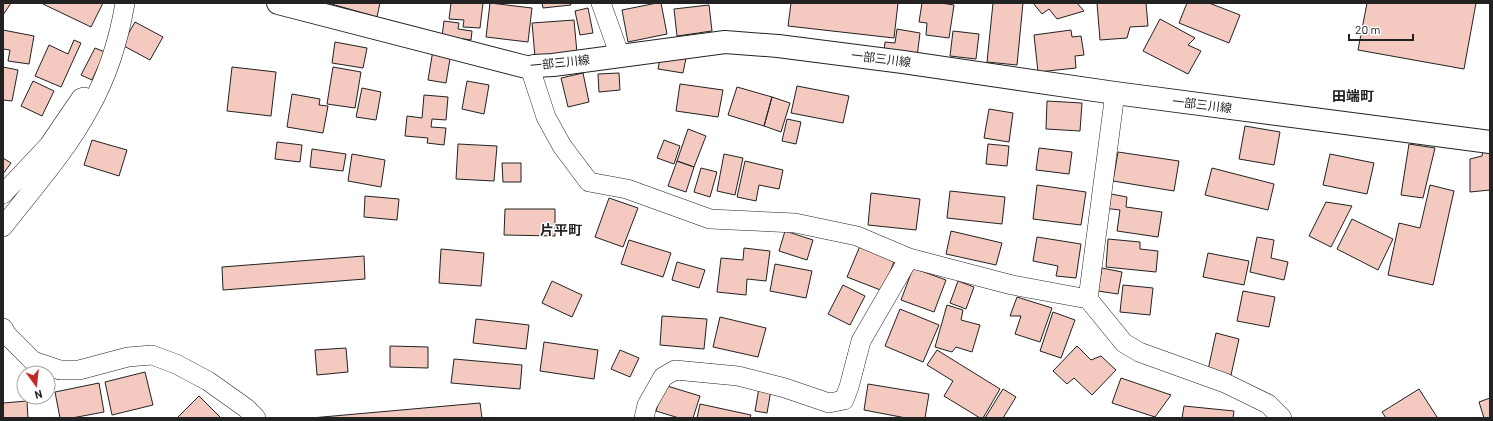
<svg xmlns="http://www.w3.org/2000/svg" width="1493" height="421" viewBox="0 0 1493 421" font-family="Barlow,'Noto Sans JP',sans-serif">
<rect width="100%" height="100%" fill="#fff"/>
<path fill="#f3c9c0" stroke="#222" d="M3 3H11L3 15Z
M44 3H103L91 27 43 4Z
M328 3H380L377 17Z
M451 3H483L480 28 463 27 464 20 449 19Z
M490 3 532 8 528 42 486 37Z
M542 3H570L571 5 543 8Z
M657 3H661L667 34 628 42 622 10Z
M791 3H898L894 38 788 26Z
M922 3H941L954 5 949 38 926 35 927 23 919 22Z
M993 3H1023L1017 65 987 62Z
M1033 3H1077L1084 11 1057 19 1049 9 1042 14Z
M1097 3H1146L1148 26 1130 27 1127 38 1100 40Z
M1187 3H1209L1240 15 1229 43 1179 23Z
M1367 3H1476L1464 69 1358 50Z
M709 5 712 31 677 36 674 9Z
M588 8 593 33 580 35 575 11Z
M1160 19 1195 38 1188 45 1201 51 1188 74 1143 51Z
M574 20 577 53 535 57 532 23Z
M444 21 459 23 458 29 472 31 471 40 442 36Z
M135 22 163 37 150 60 122 45Z
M897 29 920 33 917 57 884 52 885 42 895 43Z
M3 30 34 36 29 64 8 61 10 50 3 49Z
M1071 30 1072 37 1081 36 1084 55 1075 56 1076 68 1038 72 1034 35Z
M953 31 979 34 976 59 950 56Z
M74 40 81 43 61 87 35 76 49 45 68 54Z
M335 42 367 48 363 68 332 63Z
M95 48 105 52 92 80 81 75Z
M433 50 451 53 446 83 428 80Z
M661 54 686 58 683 73 658 69Z
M3 67 18 70 12 101 3 100Z
M232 67 276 72 271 116 227 111Z
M333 67 361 72 355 108 327 104Z
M583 73 589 102 568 107 561 78Z
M619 73 620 90 599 92 598 74Z
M33 81 54 91 42 116 21 106Z
M467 81 489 85 484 114 462 109Z
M680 84 723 90 718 117 676 111Z
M797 86 849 96 843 123 791 113Z
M737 87 772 97 764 126 728 115Z
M362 88 381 92 376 120 356 117Z
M292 94 320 99 319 105 328 106 323 133 287 127Z
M424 95 448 97 446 120 432 119 431 127 446 128 444 145 427 143 428 138 405 136 407 116 422 118Z
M772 97 790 103 781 132 764 126Z
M1047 101 1082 103 1080 131 1046 129Z
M989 109 1013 113 1009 142 984 138Z
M787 119 801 122 796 144 782 141Z
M1245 126 1280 132 1274 165 1239 159Z
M688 129 706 136 694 167 677 161Z
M92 140 127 150 119 176 84 165Z
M664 140 680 146 674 164 657 158Z
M277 142 302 145 300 162 275 159Z
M458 144 497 146 494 181 456 179Z
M988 144 1009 146 1007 166 986 164Z
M1409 144 1435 148 1423 198 1401 195Z
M1039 148 1072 152 1069 174 1036 170Z
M312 149 346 154 343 171 310 167Z
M1483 150 1490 151V190L1470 192V159L1482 156Z
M1118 152 1179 161 1174 191 1113 181Z
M352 154 385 160 381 187 348 181Z
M724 154 743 158 735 195 717 191Z
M1330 154 1374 163 1367 194 1323 185Z
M3 158 11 163 3 174Z
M677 161 694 167 686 192 668 186Z
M745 161 783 170 779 189 759 185 756 201 737 197Z
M502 163H521V182H503Z
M701 168 717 172 710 197 694 192Z
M1212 168 1274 184 1268 210 1205 195Z
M1037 185 1086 192 1081 225 1033 219Z
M1430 185 1454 191 1433 285 1388 275 1399 223 1420 228Z
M950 191 1005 197 1002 224 947 218Z
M871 193 920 199 916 230 868 225Z
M1106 193 1127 197 1126 207 1162 212 1158 237 1117 231 1120 210 1103 208Z
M365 196 399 199 397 220 364 217Z
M609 198 638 208 623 247 595 237Z
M1326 202 1352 206 1331 247 1309 236Z
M505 209H555V236L504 235Z
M1352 219 1393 239 1378 270 1337 249Z
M785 231 813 240 807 260 779 251Z
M951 231 1002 243 996 265 946 254Z
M1037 237 1081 244 1076 278 1056 276 1058 266 1033 261Z
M1257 237 1274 240 1271 258 1288 262 1284 280 1250 272Z
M1108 239 1140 242V249L1158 251 1156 272 1106 267Z
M629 240 671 253 663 277 621 264Z
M860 246 895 259 883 291 847 277Z
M744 248 770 251 766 281 747 279 746 295 717 292 721 258 743 260Z
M441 249 484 253 481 286 439 283Z
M1208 253 1249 261 1244 285 1203 277Z
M364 256 365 279 223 290 222 267Z
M677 262 705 270 699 288 672 280Z
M775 264 812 271 806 298 770 291Z
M913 268 946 280 934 312 901 300Z
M1102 268 1122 272 1118 294 1098 291Z
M552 281 582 295 572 317 542 303Z
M958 281 974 287 966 309 950 303Z
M843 285 865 296 850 325 828 314Z
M1123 285 1153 288 1150 315 1120 312Z
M1243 291 1275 297 1269 327 1237 321Z
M1017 297 1052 308 1040 342 1015 334 1021 316H1010Z
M947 305 963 310 961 320 980 325 972 352 956 347 952 352 935 347Z
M900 309 939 325 923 362 885 346Z
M1053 312 1075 320 1061 358 1040 351Z
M662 316 707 319 704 349 660 345Z
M720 317 766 328 758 357 713 347Z
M476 319 529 325 526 349 473 343Z
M1216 333 1239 339 1231 375 1208 370Z
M544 342 598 350 594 379 540 371Z
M390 346 428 347V368L390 367Z
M1077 346 1091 360 1101 356 1116 370 1092 395 1074 378 1067 384 1053 371Z
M346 348 348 372 317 375 315 350Z
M620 350 639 358 630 377 611 369Z
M937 350 1000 389 983 418H980L944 396 953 381 927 365Z
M454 359 522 365 520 389 451 383Z
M145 372 153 405 112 415 105 382Z
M1121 378 1171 395 1155 417 1112 403Z
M99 383 104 412 72 418H60L55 392Z
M868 384 929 394 925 418H906L864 410Z
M664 385 700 396 693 418H679L656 411Z
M759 388 771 390 767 413 755 411Z
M1003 389 1016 397 1003 418H985Z
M1419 389 1437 417 1435 418H1386L1382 412Z
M199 396 221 418H177Z
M1490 398V418H1484L1479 402Z
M27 401 28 418H3V403Z
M480 403 482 418H311Z
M700 404 751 415 750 418H697Z
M1184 406 1234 411 1233 418H1182Z"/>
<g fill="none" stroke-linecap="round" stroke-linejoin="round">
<defs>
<path id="street" d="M601 3 620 56
M530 68 546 117 562 146 589 182 627 189 710 219 795 223 857 236 909 258 1012 285 1088 299 1124 343 1139 352 1225 383 1268 404 1282 418
M3 194 49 145 81 98 84 97
M3 227C32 189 66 152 89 109 107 77 119 39 125 3
M1088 299 1115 93
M3 328 7 335 33 361 60 370H79L128 357 152 355 176 364 208 381 246 408 256 418
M644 418 647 405 663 377 675 370 738 376 785 388 829 403 844 400 849 387 861 341 909 258"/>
<path id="secondary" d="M278 3 530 68 534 66 553 65 725 42 778 46 903 62 1115 93 1490 142"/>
</defs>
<use href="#street" stroke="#222" stroke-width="20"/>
<use href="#secondary" stroke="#222" stroke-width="24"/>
<use href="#street" stroke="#fff" stroke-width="19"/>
<use href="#secondary" stroke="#fff" stroke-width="22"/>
</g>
<g text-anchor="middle" stroke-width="3" stroke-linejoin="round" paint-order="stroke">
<g font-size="12" fill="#222" stroke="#fff">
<text transform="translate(881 59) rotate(7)" y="4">一部三川線</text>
<text transform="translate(560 63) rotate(-6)" y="4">一部三川線</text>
<text transform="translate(1202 105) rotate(7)" y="4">一部三川線</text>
</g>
<g font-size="14" font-weight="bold" fill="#222" stroke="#fff">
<text x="1353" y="101">田端町</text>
<text x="561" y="235">片平町</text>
</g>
</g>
<rect width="1493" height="421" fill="none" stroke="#222222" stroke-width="8"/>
<g transform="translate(36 385) rotate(165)"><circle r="19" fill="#ffffff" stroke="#a7a7a7"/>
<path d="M0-3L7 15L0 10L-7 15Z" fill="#c62828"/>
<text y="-6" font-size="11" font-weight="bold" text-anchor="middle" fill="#222222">N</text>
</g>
<path d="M1349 34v6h64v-6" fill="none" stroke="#222222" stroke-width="2"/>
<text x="1355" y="34" font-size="12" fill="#222222" stroke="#ffffff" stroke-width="3" paint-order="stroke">20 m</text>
</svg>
